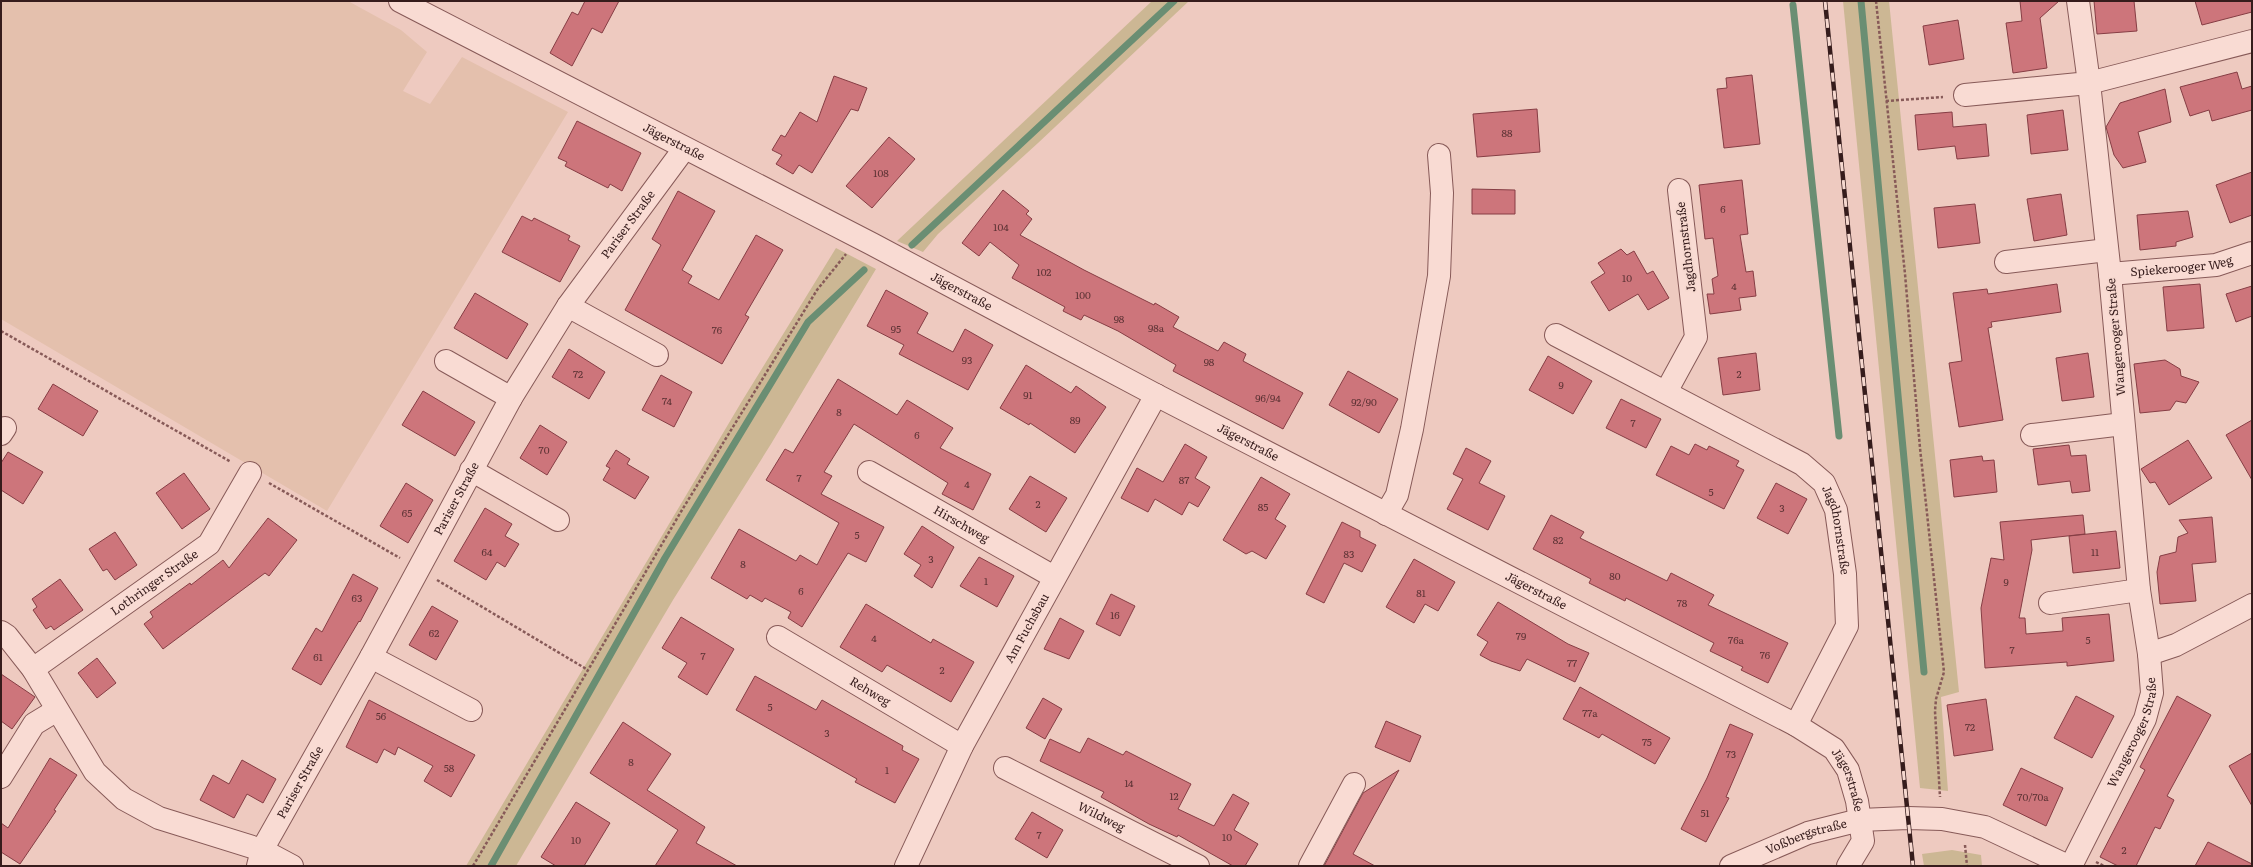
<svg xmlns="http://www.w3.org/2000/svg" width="2253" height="867" viewBox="0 0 2253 867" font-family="Literata,serif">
<rect width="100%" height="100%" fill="#eecac0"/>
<path fill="#e4c0ad" d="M1 1H348L401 30 427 52 403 91 430 104 462 57 568 112 327 511 1 319Z"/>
<path fill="#ccb794" d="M1152 1H1189L1038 143 938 234 923 252 897 241Z
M1843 1H1889L1959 692 1941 697 1948 791 1920 788Z
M836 248 876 269 771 444 673 600 516 866H466L742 401Z
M1952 850 1981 855 1982 866H1924L1922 854Z"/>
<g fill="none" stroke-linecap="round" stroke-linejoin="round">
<path stroke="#6a8e73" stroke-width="7" d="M1861 1 1924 672
M1793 5 1839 436
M912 245 1174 1
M491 866 665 558 808 322 864 270"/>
</g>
<path fill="#cd757b" stroke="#863d44" d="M585 1H619L602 33 592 28 572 66 550 53 572 12 578 15Z
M2020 1H2059L2040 18 2047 68 2013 73 2006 23 2022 21Z
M2094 1H2134L2137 31 2097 34Z
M2195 1H2252V12L2202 25Z
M1958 20 1964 59 1929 65 1923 26Z
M2237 72 2242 89 2252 86V110L2212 121 2209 110 2190 116 2180 87Z
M1752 75 1760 144 1724 148 1717 89 1727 88 1726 78Z
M834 76 867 88 858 111 851 109 812 173 799 165 793 174 776 164 782 155 772 150 781 135 785 137 800 112 817 122Z
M2165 89 2171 122 2138 132 2146 162 2123 168 2114 155 2106 127 2120 103Z
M1537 109 1540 152 1477 157 1473 114Z
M2063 110 2068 150 2031 154 2027 115Z
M1952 112 1953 127 1986 124 1989 156 1957 159 1955 146 1918 150 1915 115Z
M577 121 641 153 622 191 610 184 608 188 565 166 567 162 558 158Z
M889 137 915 159 872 208 846 186Z
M2252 172V215L2230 223 2216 185Z
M1742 180 1748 234 1740 235 1746 272 1753 271 1756 296 1739 298 1741 310 1710 314 1707 294H1714L1712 279 1718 276 1713 238 1705 239 1699 185Z
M1472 189 1515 190V214H1472Z
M1003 190 1029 211 1026 214 1032 219 1020 235 1084 270 1154 305 1155 303 1179 317 1173 327 1218 351 1224 342 1246 354 1243 361 1303 393 1283 429 1173 371 1176 365 1118 331 1084 315 1081 320 1063 311 1065 307 1012 278 1019 265 990 242 979 256 962 243Z
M678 191 715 211 682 270 692 276 688 283 719 300 756 235 783 250 745 315 749 317 722 364 625 310 661 245 652 239Z
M2061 194 2067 235 2034 241 2027 199Z
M1975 204 1980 243 1938 248 1934 208Z
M2188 211 2193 237 2176 242V246L2140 250 2137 215Z
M522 216 532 221 534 218 570 236 568 240 580 246 560 282 502 252Z
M1621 249 1627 255 1634 251 1647 274 1653 271 1669 298 1648 310 1638 294 1609 311 1591 282 1605 273 1598 263Z
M2057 284 2061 312 1991 322 1992 327 1988 328 2003 420 1959 427 1949 363 1962 361 1953 293 1987 289 1988 294Z
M2200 284 2204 328 2167 331 2163 287Z
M2252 286V316L2236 322 2226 294Z
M886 290 928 313 917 333 953 352 965 329 993 345 968 390 899 354 904 345 867 326Z
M475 293 528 324 507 359 454 328Z
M569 349 605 372 589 399 552 377Z
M1756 353 1760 390 1723 395 1718 358Z
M2088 353 2094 397 2062 401 2056 358Z
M1548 356 1592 381 1573 414 1529 390Z
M2165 360 2180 369 2181 376 2199 382 2186 403 2176 401 2170 410 2140 413 2134 364Z
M1026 365 1071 393 1076 386 1106 407 1075 453 1030 423 1029 425 1000 408Z
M1348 371 1398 399 1379 433 1329 405Z
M661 375 692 392 674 427 642 410Z
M838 379 897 415 907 400 953 428 940 448 991 474 973 510 942 494 948 483 854 424 824 472 832 476 821 494 884 527 866 562 848 553 802 627 788 618 791 612 765 598 762 602 750 595 747 599 711 578 739 529 796 561 800 555 817 565 839 523 766 480 785 449 793 453Z
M53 384 98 411 83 436 38 409Z
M423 391 475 422 455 456 402 425Z
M1621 399 1661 419 1646 448 1606 428Z
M2252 420V480L2226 435Z
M540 425 567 442 547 475 520 458Z
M2188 440 2212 478 2169 505 2155 482 2150 483 2141 469Z
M1185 444 1207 457 1195 478 1210 487 1198 507 1189 502 1182 515 1155 499 1148 512 1121 498 1137 468 1163 482Z
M1695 444 1707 450 1709 446 1739 461 1736 466 1744 470 1724 509 1656 475 1671 446 1689 455Z
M2069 445 2071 456 2086 455 2090 491 2072 493 2070 481 2038 485 2033 449Z
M1466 448 1491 461 1479 483 1505 496 1488 530 1447 509 1463 479 1453 474Z
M616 450 630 459 627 464 649 477 635 499 603 480 610 468 606 466Z
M8 452 43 472 23 504 1 490V463Z
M1982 456 1983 461 1994 460 1997 492 1954 497 1950 460Z
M184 473 210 509 182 529 156 493Z
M1030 476 1067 498 1046 532 1009 509Z
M1261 477 1290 494 1275 519 1286 526 1266 559 1252 551 1246 554 1223 540Z
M406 483 433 500 408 543 380 526Z
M1776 483 1807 499 1788 534 1757 518Z
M485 508 512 524 505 536 519 544 505 567 497 562 486 580 454 561Z
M1551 515 1584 532 1580 538 1667 581 1671 573 1714 595 1708 605 1788 643 1768 683 1741 670 1743 667 1710 651 1714 643 1626 598 1625 601 1589 583 1591 579 1533 549Z
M2083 515 2085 534 2031 540 2032 550 2019 618H2025L2026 634 2063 631 2062 618 2109 614 2114 661 2067 666V662L1985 668 1981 608 1991 558 2004 560 2000 522Z
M2212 517 2216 562 2192 564 2196 601 2160 604 2157 572 2160 556 2176 552 2178 537 2188 533 2179 520Z
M268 518 297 540 269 576 265 573 163 649 144 624 153 617 150 612 190 583 191 585 223 560 229 568Z
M1342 522 1360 531V537L1376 545 1362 572 1344 563 1324 603 1306 594Z
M922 526 954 547 932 588 914 576 921 565 904 554Z
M2116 531 2120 568 2073 573 2069 536Z
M115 532 137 565 115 580 107 569 103 571 89 549Z
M979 557 1014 576 997 607 960 586Z
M1414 559 1455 582 1438 611 1425 604 1414 623 1386 607Z
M353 574 378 588 360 622 359 621 321 685 292 669 316 628 322 632Z
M60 579 83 610 54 630 51 626 46 629 33 610 37 607 32 599Z
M1111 594 1135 606 1120 636 1096 624Z
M1498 602 1568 644 1589 653 1575 682 1527 659 1520 671 1491 661 1480 655 1488 642 1477 635Z
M866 604 931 643 933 639 974 662 951 702 887 665 882 672 840 647Z
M432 606 458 621 436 660 409 645Z
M681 617 734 649 707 695 678 677 687 663 662 648Z
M1060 618 1084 631 1069 659 1044 649Z
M97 658 116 683 97 698 78 673Z
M1 674 35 697 12 729 1 721Z
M755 676 816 710 822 700 903 746 902 750 919 759 895 803 855 782 857 779 736 710Z
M1580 687 1670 738 1655 764 1602 734 1599 738 1563 719Z
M2076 696 2114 716 2092 758 2054 738Z
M2177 696 2211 715 2167 796 2174 800 2160 829 2155 827 2136 866H2118L2100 857 2145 770 2140 767Z
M1043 698 1062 709 1045 739 1026 728Z
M1986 699 1993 750 1954 756 1947 705Z
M369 700 475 755 451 797 424 781 433 766 398 747 395 755 384 749 377 763 346 747Z
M1386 721 1421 736 1410 762 1375 747Z
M623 722 671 754 647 790 705 827 696 843 737 866H655L678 830 590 773Z
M1730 724 1753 734 1726 797 1729 798 1706 842 1681 829 1707 778Z
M1088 738 1123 755 1126 751 1191 784 1178 809 1214 826 1233 794 1249 803 1234 830 1258 844 1245 866H1233L1178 835 1177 837 1149 824 1101 797 1104 792 1040 761 1050 739 1080 753Z
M2252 753V806L2229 766Z
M50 758 77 775 54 810 56 811 20 864 1 852V823L8 828Z
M242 760 276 779 263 803 247 794 234 818 200 800 213 775 229 784Z
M2021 768 2063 788 2046 826 2003 805Z
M1399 770 1353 854 1375 866H1324L1363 793Z
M576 802 610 823 584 866H556L541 857Z
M1032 812 1063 830 1047 858 1015 839Z
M2208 842 2252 864V866H2195Z"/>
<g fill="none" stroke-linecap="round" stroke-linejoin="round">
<defs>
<g id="minor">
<path id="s1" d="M400 1 872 244 1156 395 1796 725 1834 749 1848 770 1857 801 1863 841 1848 866"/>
<path d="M1965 95 2089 83 2078 1"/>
<path d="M2006 262 2107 250"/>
<path id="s2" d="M2110 274 2216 265 2252 253"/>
<path d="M568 306 657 355"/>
<path id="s3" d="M1556 335 1802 464 1824 483 1836 510 1845 574 1847 626 1796 725"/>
<path d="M446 361 511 398"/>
<path d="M1666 392 1696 337 1679 190"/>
<path d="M1 434 5 428"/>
<path d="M2032 435 2123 424"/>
<path d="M471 470 558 520"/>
<path id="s4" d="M869 472 1054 577"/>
<path d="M1386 514 1397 495 1412 429 1439 276 1442 193 1439 155"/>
<path d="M2050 603 2139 590"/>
<path d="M1 632 7 636 33 669 95 772 124 799 159 818 262 850 292 866"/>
<path id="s5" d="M778 637 962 746"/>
<path d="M2149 654 2176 645 2252 605"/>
<path d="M371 657 471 710"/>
<path id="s6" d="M33 669 209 544 250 473"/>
<path id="s7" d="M1005 768 1198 866"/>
<path d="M1 777 34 724 57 710"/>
<path id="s8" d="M258 866 262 850 371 657 511 398 568 306 684 149"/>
<path id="s9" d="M906 866 962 746 1156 395"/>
<path d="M1310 866 1354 784"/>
<path id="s10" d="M1731 866 1808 833 1860 820 1908 818 1942 819 1985 827 2068 866"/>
<path id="s11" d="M2071 866 2145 719 2152 693 2149 654 2139 590 2110 274 2089 83 2252 41"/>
</g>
</defs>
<use href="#minor" stroke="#875a58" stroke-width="24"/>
<path stroke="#875a58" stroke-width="2.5" stroke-dasharray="3 2" stroke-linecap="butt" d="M1876 1 1905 274 1920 448 1944 672 1936 699 1935 711 1940 797
M1886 101 1943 97
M1 331 231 462
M269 483 400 558
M437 580 588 670
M1965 845 1967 866
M2096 862 2104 866
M473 866 682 510 817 290 846 254"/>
<use href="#minor" stroke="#f9dbd3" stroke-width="22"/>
<defs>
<path id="rail" d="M1825 1 1913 866"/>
</defs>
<use href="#rail" stroke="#361c1c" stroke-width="4.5"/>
<use href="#rail" stroke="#f6d8cf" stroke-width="3" stroke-dasharray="9" stroke-linecap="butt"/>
</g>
<g text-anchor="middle" stroke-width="3.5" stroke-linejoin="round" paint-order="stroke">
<g font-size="10" fill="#5c3234">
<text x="1507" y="137">88</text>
<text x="881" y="177">108</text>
<text x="1723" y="213">6</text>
<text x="1001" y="231">104</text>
<text x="1044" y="276">102</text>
<text x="1627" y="282">10</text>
<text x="1734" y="290">4</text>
<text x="1083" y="299">100</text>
<text x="1119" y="323">98</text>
<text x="1156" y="332">98a</text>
<text x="896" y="333">95</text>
<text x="717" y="334">76</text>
<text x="967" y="364">93</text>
<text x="1209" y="366">98</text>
<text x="578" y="378">72</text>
<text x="1739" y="378">2</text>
<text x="1561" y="389">9</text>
<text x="1028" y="399">91</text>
<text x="1268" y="402">96/94</text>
<text x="667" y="405">74</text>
<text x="1364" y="406">92/90</text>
<text x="839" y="416">8</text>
<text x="1075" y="424">89</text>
<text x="1633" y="427">7</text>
<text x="917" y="439">6</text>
<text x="544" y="454">70</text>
<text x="799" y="482">7</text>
<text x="1184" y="484">87</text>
<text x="967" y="488">4</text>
<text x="1711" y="496">5</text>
<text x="1038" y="508">2</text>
<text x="1263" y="511">85</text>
<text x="1782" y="512">3</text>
<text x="407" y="517">65</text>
<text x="857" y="539">5</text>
<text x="1558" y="544">82</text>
<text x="487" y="556">64</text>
<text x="2095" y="556">11</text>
<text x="1349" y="558">83</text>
<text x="931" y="563">3</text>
<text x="743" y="568">8</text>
<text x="1615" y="580">80</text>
<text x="986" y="585">1</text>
<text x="2006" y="586">9</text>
<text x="801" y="595">6</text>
<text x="1421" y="597">81</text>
<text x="357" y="602">63</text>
<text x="1682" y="607">78</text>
<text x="1115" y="619">16</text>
<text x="434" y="637">62</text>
<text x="1521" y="640">79</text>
<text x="874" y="642">4</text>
<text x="1736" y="644">76a</text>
<text x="2088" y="644">5</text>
<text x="2012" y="654">7</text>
<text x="1765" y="659">76</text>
<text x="703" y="660">7</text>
<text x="318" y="661">61</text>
<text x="1572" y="667">77</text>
<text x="942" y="674">2</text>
<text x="770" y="711">5</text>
<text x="1590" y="717">77a</text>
<text x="381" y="720">56</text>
<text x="1970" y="731">72</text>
<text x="827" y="737">3</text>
<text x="1647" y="746">75</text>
<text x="1731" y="758">73</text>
<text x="631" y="766">8</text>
<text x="449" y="772">58</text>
<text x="887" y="774">1</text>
<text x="1129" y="787">14</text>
<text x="1174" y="800">12</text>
<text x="2033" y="801">70/70a</text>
<text x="1705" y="817">51</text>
<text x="1039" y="839">7</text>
<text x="1227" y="841">10</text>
<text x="576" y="844">10</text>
<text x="2124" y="854">2</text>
</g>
<g font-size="12" fill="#361c1c" stroke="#f6d8cf">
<text dy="4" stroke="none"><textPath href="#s1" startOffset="308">Jägerstraße</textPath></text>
<text dy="4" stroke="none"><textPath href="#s8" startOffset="742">Pariser Straße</textPath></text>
<text transform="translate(1686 247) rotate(-97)" y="4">Jagdhornstraße</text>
<text dy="4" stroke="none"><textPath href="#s2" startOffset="72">Spiekerooger Weg</textPath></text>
<text dy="4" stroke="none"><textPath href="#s1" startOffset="632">Jägerstraße</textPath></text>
<text transform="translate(2116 337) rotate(-95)" y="4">Wangerooger Straße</text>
<text dy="4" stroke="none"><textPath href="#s1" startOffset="956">Jägerstraße</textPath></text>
<text dy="4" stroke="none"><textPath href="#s8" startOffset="418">Pariser Straße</textPath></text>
<text dy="4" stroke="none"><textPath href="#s4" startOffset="106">Hirschweg</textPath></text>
<text dy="4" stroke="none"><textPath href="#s3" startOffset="356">Jagdhornstraße</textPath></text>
<text dy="4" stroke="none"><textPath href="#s6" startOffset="149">Lothringer Straße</textPath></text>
<text dy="4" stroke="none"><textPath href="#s1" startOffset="1280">Jägerstraße</textPath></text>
<text dy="4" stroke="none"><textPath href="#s9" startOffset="267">Am Fuchsbau</textPath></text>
<text dy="4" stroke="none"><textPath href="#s5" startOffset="107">Rehweg</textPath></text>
<text dy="4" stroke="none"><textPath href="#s11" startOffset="148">Wangerooger Straße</textPath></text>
<text dy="4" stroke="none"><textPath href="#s8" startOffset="94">Pariser Straße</textPath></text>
<text dy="4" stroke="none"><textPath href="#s1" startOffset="1652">Jägerstraße</textPath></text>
<text dy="4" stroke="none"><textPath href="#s7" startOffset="108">Wildweg</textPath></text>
<text dy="4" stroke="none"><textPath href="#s10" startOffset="81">Voßbergstraße</textPath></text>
</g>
</g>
<rect width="2253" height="867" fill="none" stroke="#361c1c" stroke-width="4"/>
</svg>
